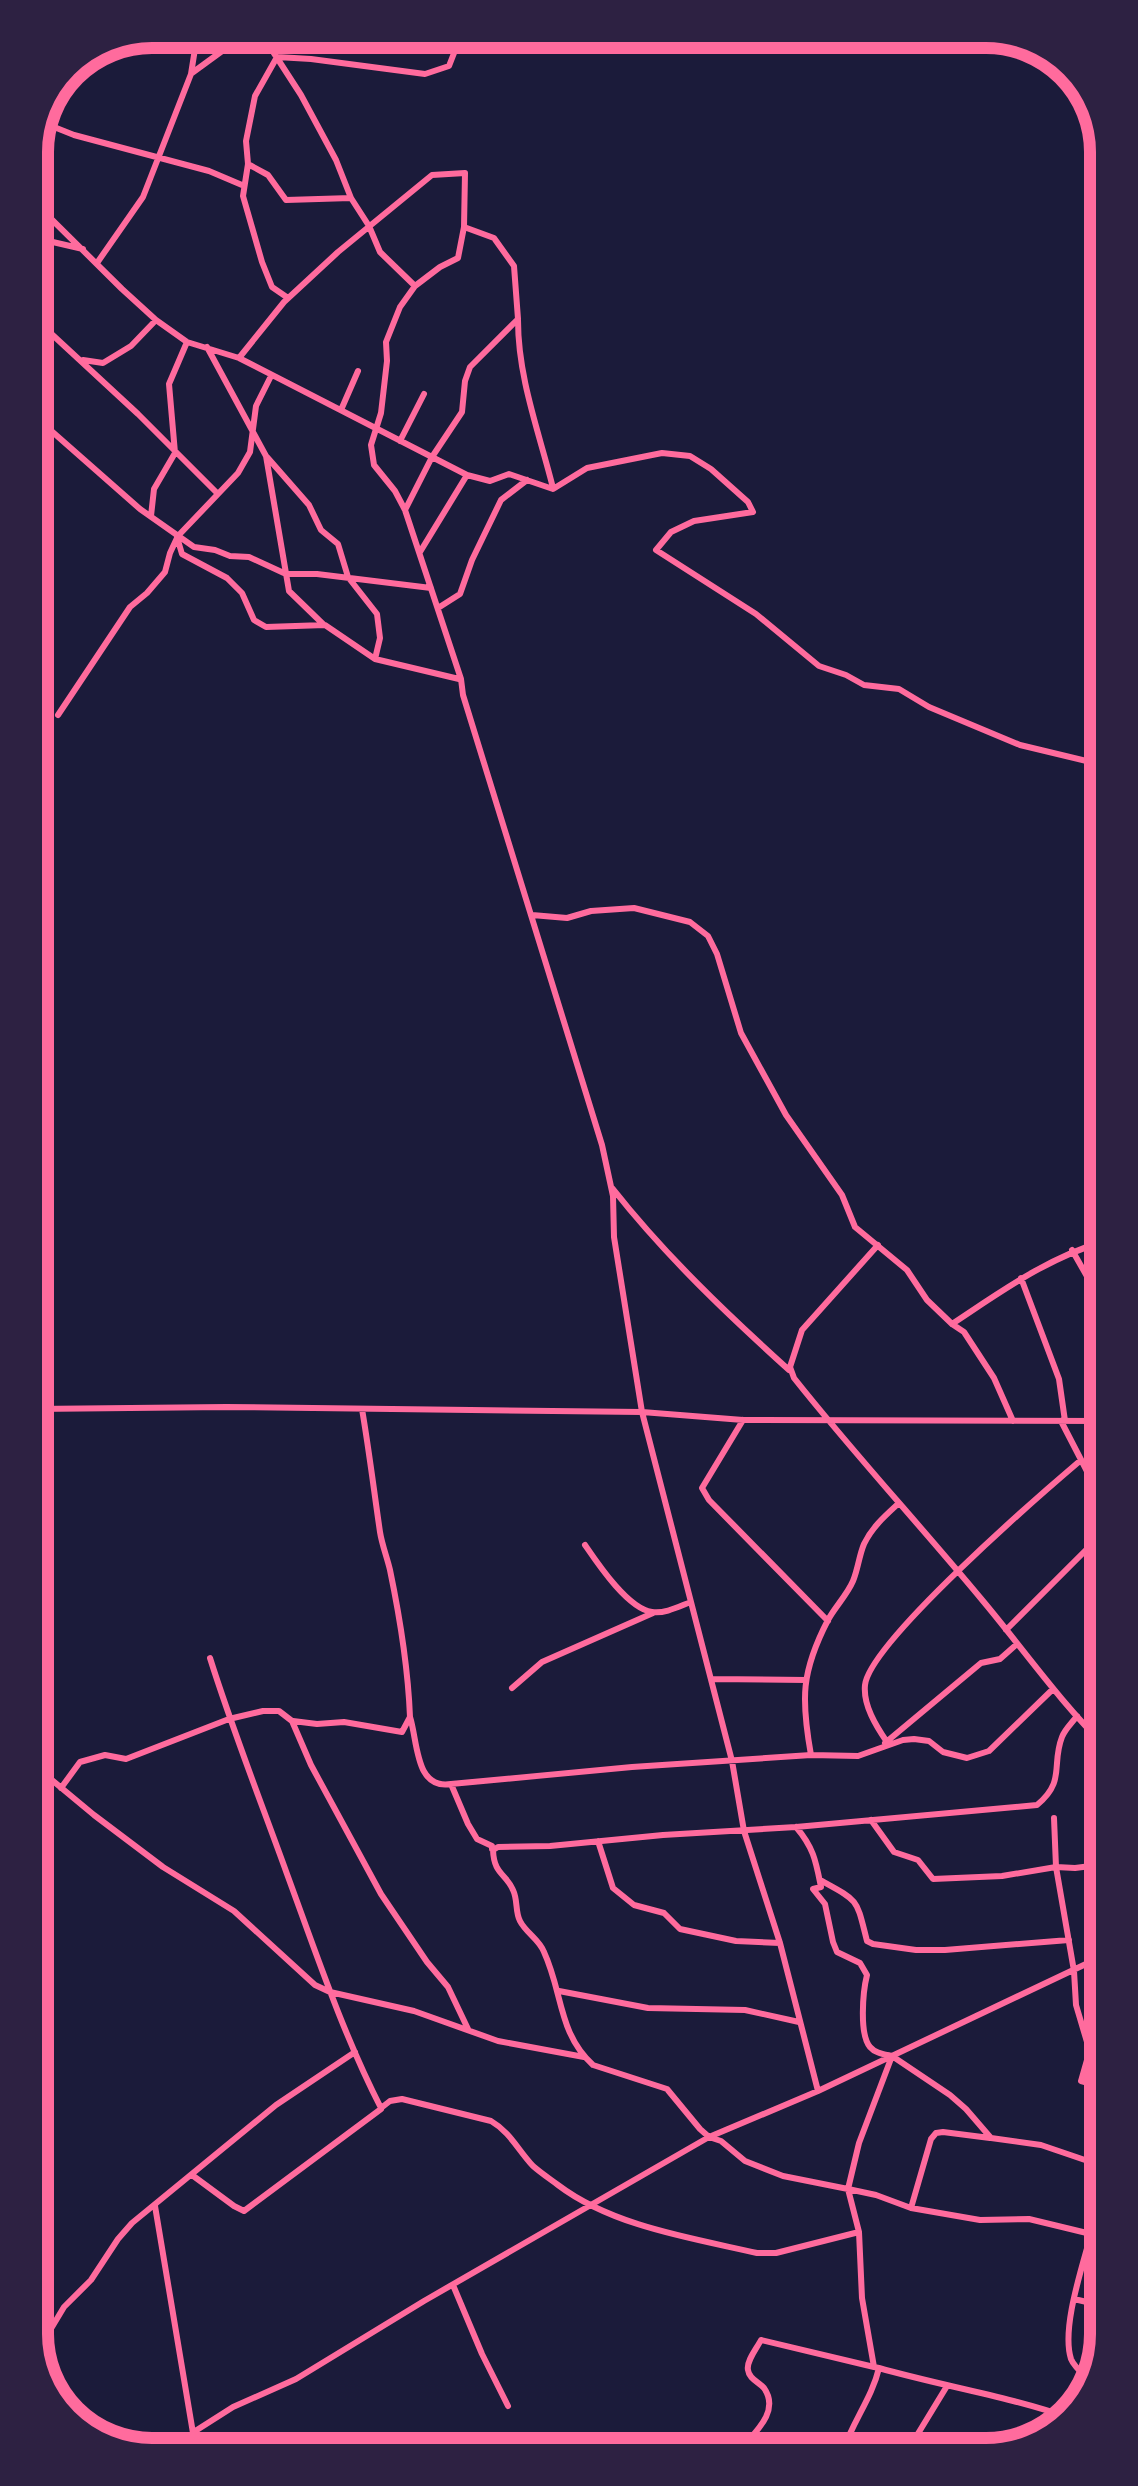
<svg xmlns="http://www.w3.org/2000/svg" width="1138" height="2486" viewBox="0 0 1138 2486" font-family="Rubik,sans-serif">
<rect width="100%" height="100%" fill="#1b1b3a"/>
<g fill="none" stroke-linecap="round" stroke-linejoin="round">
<path stroke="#ff6b9d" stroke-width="6" d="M65 68 78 60
M192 73 229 46 259 30
M37 129 49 125 74 135 209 171 242 185
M248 164 268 175 286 200 351 198
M30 177C43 157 50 135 46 110
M30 198 122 289 156 320 187 342 239 358 467 475 490 481 509 474 553 489 587 468 662 453 690 456 711 469 748 502 753 512 694 521 671 532 656 550 756 614 819 666 846 675 864 685 899 689 929 707 1020 745 1103 765
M31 237 83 249
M97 263 143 197 191 74 198 30
M415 286 400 307 386 342 387 361 381 413 371 445 374 465 395 491 405 510 461 679 463 695 602 1145 613 1196 614 1237 642 1412 732 1761 744 1831 780 1943 818 2091
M288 298 272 287 262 262 243 196 248 164 246 141 255 96 277 57 311 59 425 74 449 66 463 30
M31 315 138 414 217 493
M518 320C518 378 539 432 553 488
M207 347 266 456 289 591 324 625
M239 358 284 302 338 252 432 175 465 173 464 227 458 258 440 267 415 286 380 252 369 226 351 198 336 160 301 95 259 30
M83 360 103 363 131 346 156 320
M271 376 256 406 250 452 238 473 177 537 182 554 227 578 242 593 254 620 266 627 325 625 375 659 459 679
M341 410 358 371
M31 413 140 509 194 547 215 550 230 556 249 557 286 574H317L431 588
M400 441 424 394
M267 457 309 505 321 530 338 544 348 577 377 614 380 638 375 659
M405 510 432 457 462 412 465 381 470 367 518 319 514 266 494 238 464 227
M151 516 154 489 175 453 169 384 187 342
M420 552 467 475
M438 608 460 594 472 560 501 500 527 480
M58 715 130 607 147 593 165 572 170 553 177 538
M1104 907 1099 920 1096 977 1098 1061 1104 1078
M532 915 567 918 591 911 634 908 690 922 708 936 717 954 741 1033 786 1115 842 1195 855 1227 907 1270 927 1300 952 1324 964 1332 994 1378 1013 1421
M613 1189C665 1255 726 1313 789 1370
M878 1245 802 1330 790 1367 794 1378C855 1455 921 1526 983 1601 1024 1650 1060 1702 1106 1747
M1072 1250 1105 1308
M1021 1278 1059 1379 1065 1421
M952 1324C1002 1291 1047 1258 1105 1241
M34 1409 226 1407 642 1412 743 1420 1105 1421
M362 1409C369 1450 374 1491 380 1532 382 1545 387 1557 390 1570 400 1618 408 1667 410 1717
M743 1420 702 1488 709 1500 828 1621
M1061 1421 1106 1508
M585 1545C598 1564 628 1609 652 1612 665 1614 680 1606 691 1602
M1006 1630 1090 1546 1106 1534
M210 1658C233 1731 261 1802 287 1874 316 1953 343 2034 381 2108L390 2101 402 2099 491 2121C510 2132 518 2150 533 2166 541 2173 550 2179 558 2185 612 2226 691 2238 757 2253H776L859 2232
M711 1679 806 1680
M512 1688 542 1662 653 1613
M293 1721 317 1724 344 1722 402 1732 410 1717C418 1742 415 1790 451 1784
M887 1742C876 1726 863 1705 865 1685 870 1642 1041 1494 1081 1460
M885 1743 981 1663 1000 1659 1017 1644
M811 1755C801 1699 801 1672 828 1620 835 1607 847 1595 853 1581 858 1569 859 1556 864 1544 872 1527 886 1515 899 1503
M35 1766 94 1815 163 1867 234 1911 315 1985 330 1992 414 2011 498 2041 584 2057
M61 1788 80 1762 105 1755 126 1759 229 1719 263 1711H279L292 1721 311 1765 381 1894 427 1962 448 1987 468 2029
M1054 1818 1056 1867 1074 1971 1076 2005 1090 2052 1098 2059H1107
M871 1820 894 1852 918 1860 933 1879 1002 1876 1056 1867 1075 1868 1107 1864
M796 1827C814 1848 816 1862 821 1887L813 1889 825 1904 833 1942 837 1952 860 1963 867 1975C863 1991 859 2034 870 2047 875 2053 883 2054 892 2056L859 2143 848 2189 876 2195 911 2208 980 2220 1029 2219 1091 2234 1105 2164 1107 2165
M598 1841 613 1888 634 1905 664 1913 680 1929 736 1941 780 1943
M492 1849V1846L477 1839 468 1824 451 1784 632 1767 811 1755 858 1756 903 1740 914 1739 929 1741 943 1752 967 1758 989 1751 1053 1689
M820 1880C860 1902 856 1898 867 1941L873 1944 916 1950H945L1069 1940
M559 1991 648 2008 745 2010 799 2022
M1089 2053 1081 2081 1107 2088
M892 2056 950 2095 966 2109 991 2138 1041 2145 1085 2160 1105 2164 1107 2155
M192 2175 234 2206 244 2211 381 2109
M155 2206 193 2433
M911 2208 931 2139 936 2133 943 2132 990 2138
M453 2285 482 2354 508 2406
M1074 2299 1108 2307
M37 2352 64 2307 91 2280 118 2239 132 2223 276 2105 355 2052
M879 2368 874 2367 862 2298 859 2232 848 2189 783 2176 745 2161 721 2141 709 2137 700 2129 667 2089 593 2065C558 2033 563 1993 544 1952 539 1939 526 1933 520 1921 515 1912 518 1900 513 1890 506 1873 494 1875 493 1850L498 1847 550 1846 663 1835 796 1827 1037 1805C1066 1781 1051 1765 1062 1737 1065 1729 1072 1723 1077 1716
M37 2370 129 2450
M1092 2383C1085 2376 1074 2367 1071 2359 1061 2328 1083 2265 1091 2234L1108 2238
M908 2450 947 2386
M739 2451C753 2434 781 2412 764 2388 759 2382 749 2379 748 2370 746 2361 757 2348 761 2340L874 2367
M843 2451C853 2421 872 2398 879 2368 942 2386 1007 2396 1070 2418
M156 2456 233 2407 296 2379 424 2301 709 2137 818 2091 1107 1954"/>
</g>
<path d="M0 0H1138V2486H0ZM152 48H986A104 104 0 0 1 1090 152V2334A104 104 0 0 1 986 2438H152A104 104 0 0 1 48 2334V152A104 104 0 0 1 152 48Z" fill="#2d2142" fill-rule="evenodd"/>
<path fill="none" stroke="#ff6b9d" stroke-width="12" d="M152 48H986A104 104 0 0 1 1090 152V2334A104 104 0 0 1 986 2438H152A104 104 0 0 1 48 2334V152A104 104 0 0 1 152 48Z"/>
</svg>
